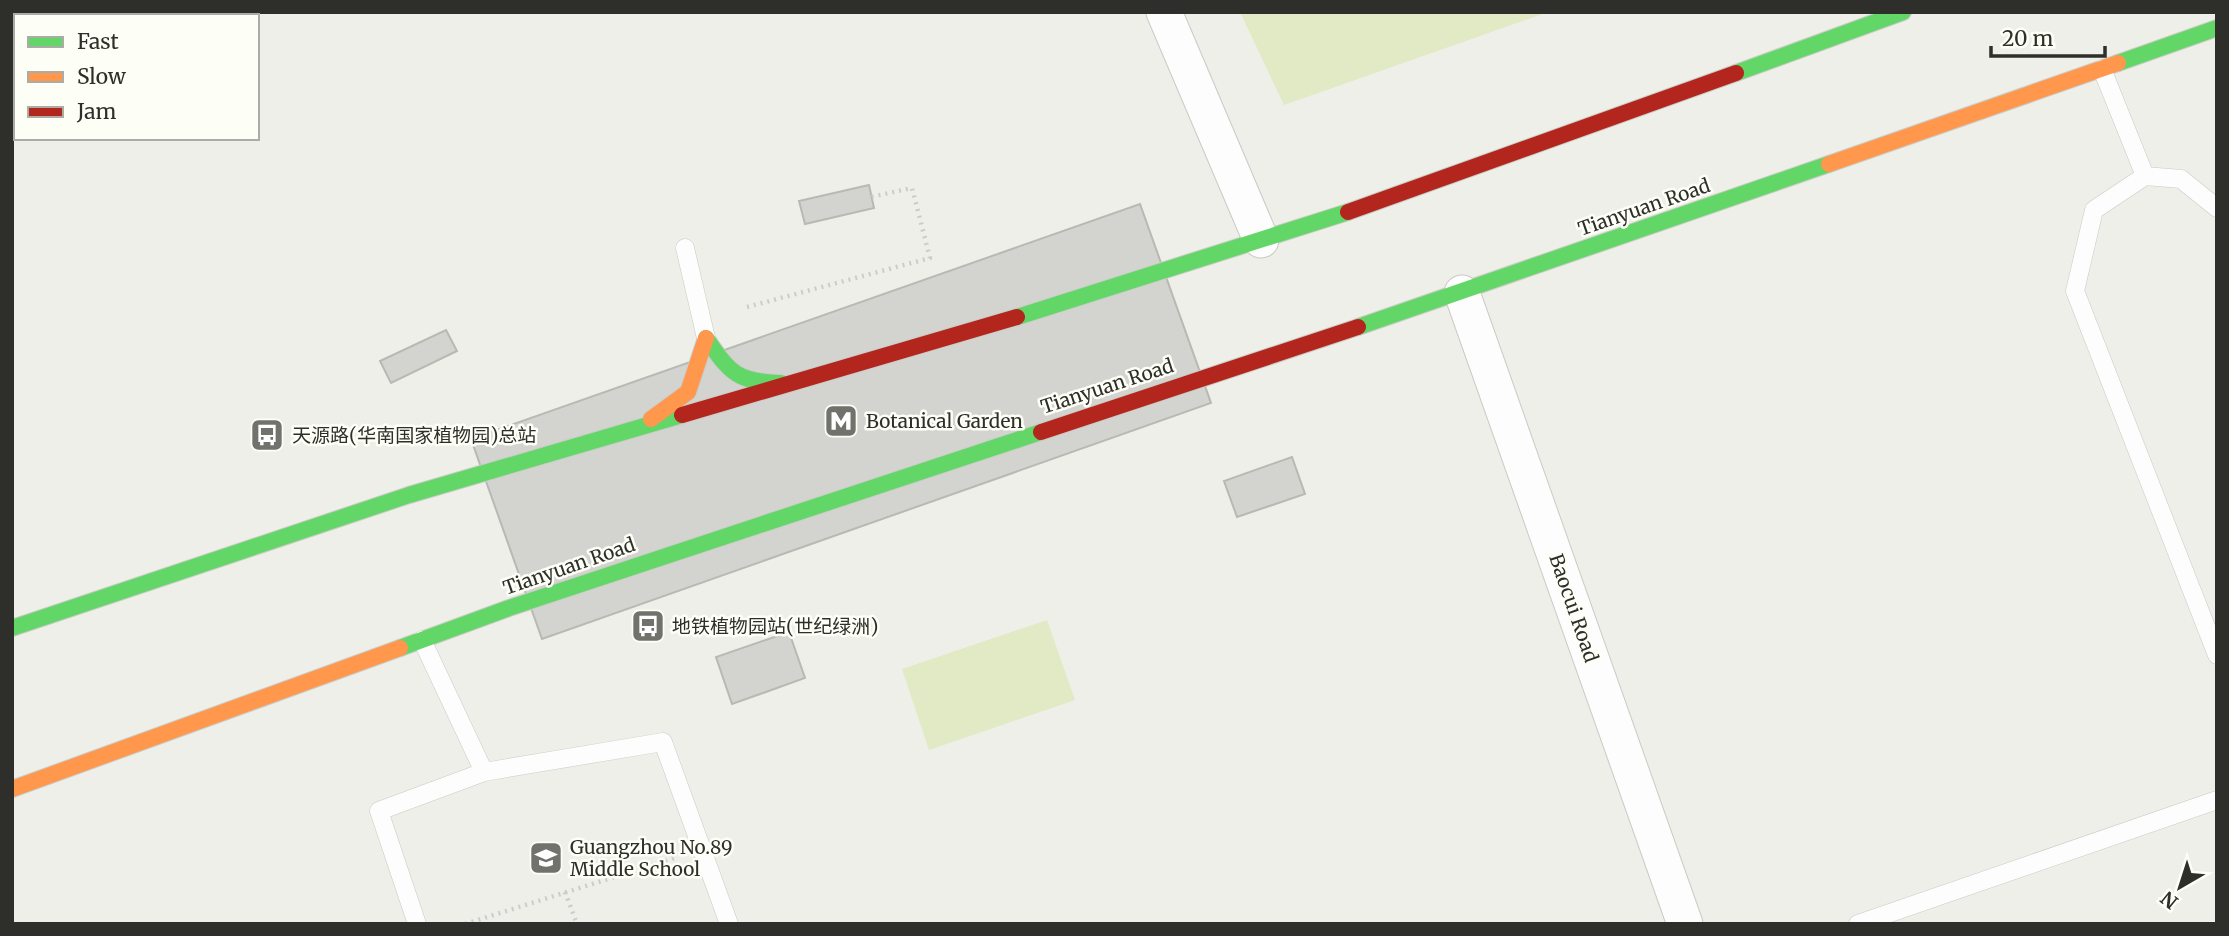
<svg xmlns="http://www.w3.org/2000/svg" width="2229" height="936" viewBox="0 0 2229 936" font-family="Merriweather,'Noto Sans SC',serif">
<rect width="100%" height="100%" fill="#eeefe8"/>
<path fill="#e1eac4" d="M1240 12H1548L1284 105Z
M1047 620 1075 700 929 750 902 669Z"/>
<path fill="#d3d4cf" stroke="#b8b9b3" stroke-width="2" d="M869 185 874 208 805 224 799 201Z
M1140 204 1211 403 542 639 471 439Z
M446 330 457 351 391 383 380 361Z
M1292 457 1305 494 1237 517 1224 481Z
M789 632 805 678 732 704 716 657Z"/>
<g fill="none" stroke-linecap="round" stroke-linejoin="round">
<defs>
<path id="lane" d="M2102 69 2145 176 2094 210 2075 291 2217 655
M2145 176 2181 179 2217 208
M685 248 706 338
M484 772 663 742 729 924
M417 924 379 811 484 772 422 640
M1858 924 2217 800"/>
<path id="street" d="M1164 12 1261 240
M1462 293 1685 924"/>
<path id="fast" d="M2118 63 2217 28
M1736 73 1903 12
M1017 317 1348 212
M1358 327 1829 164
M706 338C730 373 737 382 781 383
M12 628 409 495 682 415
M400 648 509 608 1041 432"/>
<path id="slow" d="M1829 164 2118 63
M651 419 688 392 706 338
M12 789 400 648"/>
<path id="jam" d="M1348 212 1736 73
M682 415 1017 317
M1041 432 1358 327"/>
</defs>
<use href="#lane" stroke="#c9cbc5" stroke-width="19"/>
<use href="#street" stroke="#c9cbc5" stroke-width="37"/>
<use href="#fast" stroke="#cbccc8" stroke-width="18"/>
<use href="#slow" stroke="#cbccc8" stroke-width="18"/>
<use href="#jam" stroke="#cbccc8" stroke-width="18"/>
<path stroke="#cccdcb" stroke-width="4.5" stroke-dasharray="2 5" stroke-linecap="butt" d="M747 307 930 258 912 188 871 197
M565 892 577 924
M465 924 678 857"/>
<use href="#lane" stroke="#fcfdfc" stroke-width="18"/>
<use href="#street" stroke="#fcfdfc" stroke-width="35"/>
<use href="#fast" stroke="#63d668" stroke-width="16"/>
<use href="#slow" stroke="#ff974d" stroke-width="16"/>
<use href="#jam" stroke="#b3261e" stroke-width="16"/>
</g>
<defs>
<symbol id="metro-square" viewBox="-11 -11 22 22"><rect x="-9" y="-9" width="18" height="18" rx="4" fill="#71726c" stroke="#fdfff7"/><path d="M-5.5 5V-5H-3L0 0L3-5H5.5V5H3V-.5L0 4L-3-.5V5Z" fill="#fff"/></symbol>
<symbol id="bus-square" viewBox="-11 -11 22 22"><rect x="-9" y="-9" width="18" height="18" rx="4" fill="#71726c" stroke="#fdfff7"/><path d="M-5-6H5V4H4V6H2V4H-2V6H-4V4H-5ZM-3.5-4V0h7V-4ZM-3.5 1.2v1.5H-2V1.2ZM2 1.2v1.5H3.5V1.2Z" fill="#fff"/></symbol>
<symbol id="school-square" viewBox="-11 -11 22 22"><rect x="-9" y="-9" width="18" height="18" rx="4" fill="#71726c" stroke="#fdfff7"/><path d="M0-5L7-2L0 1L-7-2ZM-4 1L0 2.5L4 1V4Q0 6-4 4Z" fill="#fff"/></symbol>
</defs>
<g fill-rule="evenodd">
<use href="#metro-square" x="822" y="402" width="38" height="38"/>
<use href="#bus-square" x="248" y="416" width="38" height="38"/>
<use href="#bus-square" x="629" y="607" width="38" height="38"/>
<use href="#school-square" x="527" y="839" width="38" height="38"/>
</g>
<g text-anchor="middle" stroke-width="5" stroke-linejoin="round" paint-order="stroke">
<g font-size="19" fill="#2e2f2a" stroke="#fdfff7">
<text transform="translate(1644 207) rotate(-19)" y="7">Tianyuan Road</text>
<text transform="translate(1107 386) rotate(-18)" y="7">Tianyuan Road</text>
<text transform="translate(569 566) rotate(-19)" y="7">Tianyuan Road</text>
<text transform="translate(1574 608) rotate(71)" y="7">Baocui Road</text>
</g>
<g font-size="19" fill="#2e2f2a" stroke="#fdfff7" text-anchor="start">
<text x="866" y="428">Botanical Garden</text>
<text x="292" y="442">天源路(华南国家植物园)总站</text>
<text x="672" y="633">地铁植物园站(世纪绿洲)</text>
<text x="570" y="854">Guangzhou No.89<tspan x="570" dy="22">Middle School</tspan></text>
</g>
</g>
<rect width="2229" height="936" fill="none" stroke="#2e2f2a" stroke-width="28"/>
<rect x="14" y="14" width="245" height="126" fill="#fdfff7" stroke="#aaaca5" stroke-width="2"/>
<rect x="28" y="37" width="35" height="10" fill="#63d668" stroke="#aaaca5" stroke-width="2"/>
<text x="77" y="49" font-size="21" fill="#2e2f2a">Fast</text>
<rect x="28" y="72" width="35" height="10" fill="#ff974d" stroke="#aaaca5" stroke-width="2"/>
<text x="77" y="84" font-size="21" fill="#2e2f2a">Slow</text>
<rect x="28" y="107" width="35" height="10" fill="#b3261e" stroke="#aaaca5" stroke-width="2"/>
<text x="77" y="119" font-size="21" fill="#2e2f2a">Jam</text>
<g transform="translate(2180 887) rotate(219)" stroke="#fdfff7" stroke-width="5" paint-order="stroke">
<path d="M0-5L12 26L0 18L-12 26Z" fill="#2e2f2a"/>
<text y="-10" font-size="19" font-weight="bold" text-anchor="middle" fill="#2e2f2a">N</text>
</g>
<path d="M1991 46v10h114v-10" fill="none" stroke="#2e2f2a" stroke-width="3.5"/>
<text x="2002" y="46" font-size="21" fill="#2e2f2a" stroke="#fdfff7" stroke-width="5" paint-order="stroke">20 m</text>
</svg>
